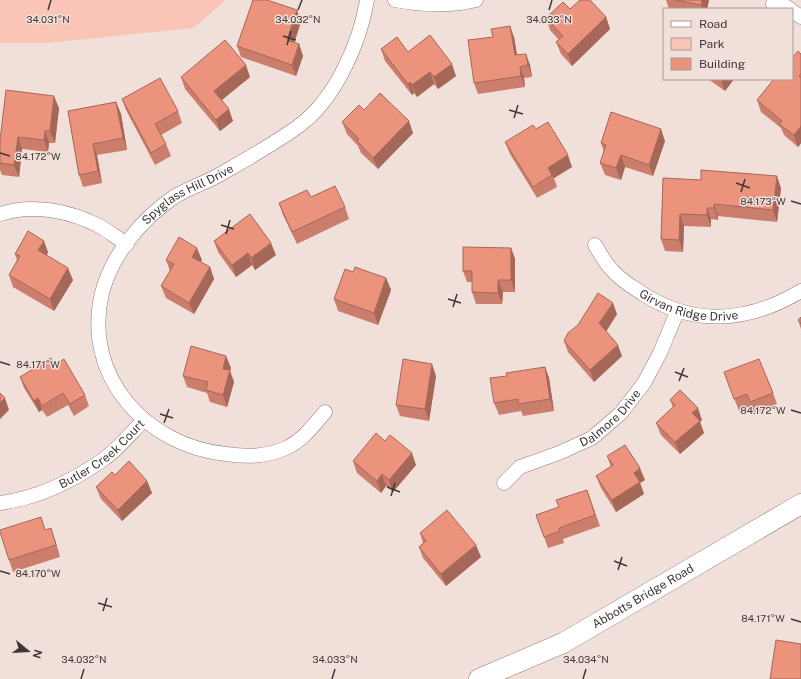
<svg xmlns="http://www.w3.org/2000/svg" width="801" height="679" viewBox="0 0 801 679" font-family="'Public Sans',sans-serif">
<rect width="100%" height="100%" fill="#f1dfda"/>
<path fill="#fac4b7" d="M0 0H226L193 28 47 43H0Z"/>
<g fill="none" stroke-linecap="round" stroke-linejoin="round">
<defs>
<g id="street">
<path d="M395 0C422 5 449 7 476 0"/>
<path d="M773 4 785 6 790 9"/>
<path d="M792 11 801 17"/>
<path d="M0 214C33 203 71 211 101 227 110 232 118 239 127 244"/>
<path id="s1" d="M595 245C600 253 605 263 612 270 620 280 633 287 643 294 695 327 749 322 801 291"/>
<path id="s2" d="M325 412C314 425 302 441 286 448 266 457 247 457 226 454 146 446 82 376 102 293 112 254 142 219 174 197 188 188 205 183 219 175 245 160 276 143 300 125 335 99 360 43 367 0"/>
<path id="s3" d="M504 483 520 467 559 453 592 438 621 413 644 383 660 353 677 312"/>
<path id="s4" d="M0 503C38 498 73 481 104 459 118 449 131 433 143 421"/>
</g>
<g id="secondary">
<path id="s5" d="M479 679 563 643 801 504"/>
</g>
</defs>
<use href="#street" stroke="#8c7c78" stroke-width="15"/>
<use href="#secondary" stroke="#8c7c78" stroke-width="21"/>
<use href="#street" stroke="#fff" stroke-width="14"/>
<use href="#secondary" stroke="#fff" stroke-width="20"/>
</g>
<path fill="#cb7e6c" d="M666 0H709L707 9H669Z
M570 9 606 17 610 29 572 66 561 54 556 42 559 40 550 30 546 18Z
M301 22 294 43 299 44 303 56 296 76 241 57 237 46Z
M514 37 517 55 530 65 532 77 524 78 525 87 478 94 474 83Z
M381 49 408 52 456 76 438 89 434 84 417 97 414 93 412 95 385 61Z
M801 54V143L798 147 784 135 781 128 761 112 757 100Z
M181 77H250L222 100 233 121 220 131 185 89Z
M708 79H734L725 91Z
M122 99 178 111 182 123 161 135 166 144 171 156 155 165 126 110Z
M116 102 121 114 127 150 97 155 102 183 83 187 79 175 68 111Z
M59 108 55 143H49L48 152 22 149 19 177 2 175 0 170V140Z
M364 110 413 133 378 169 361 153 358 146 347 134 342 122Z
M536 129 572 167 554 178 557 187 537 198 510 154 505 142Z
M665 141 653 176 625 167 621 180 605 175 600 163 604 152 601 143Z
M663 178 781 188 777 222 718 216V220L711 219V227L684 226 683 252 665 251 661 239Z
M311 197 345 207 349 219 297 244 283 215 279 203Z
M214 241 276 255 255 270 252 265 236 277 218 252Z
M511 248 515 259V292H503L502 304H476L472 292V282H467L463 271Z
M48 252 47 255 73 280 54 311 13 287 9 275 17 260 15 254Z
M166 260H202L200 262 210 267 214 279 194 314 166 298 161 286 170 271Z
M353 272 386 278 391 290 378 325 338 311 334 299Z
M617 314 606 331 622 356 594 382 568 352 564 341Z
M801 317V329L798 320Z
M226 356 231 368 230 371 234 382 227 407 210 402 207 393 187 387 183 376Z
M54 365 85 395 89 406 74 416 68 405 47 417 42 410 39 412 24 388 20 377Z
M545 367 549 378 554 411 523 416 521 411 499 415 494 403 507 376Z
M724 372 773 393 777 404 754 413 751 406 739 411Z
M436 376 429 421 400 416 396 405Z
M670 400 702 420 700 422 704 433 680 454 661 435 656 423 673 407Z
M607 456 645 480 640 483 644 494 616 512 601 488 596 476 611 467Z
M353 461 416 465 393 492 386 486 381 493 357 473Z
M115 475 147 481 152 493 122 521 101 499 96 487Z
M587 490 600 526 563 539 564 543 548 548 536 515 559 507Z
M46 530 55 540 60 557 13 572 9 560Z
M420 533 481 557 446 586 423 558 419 547 423 543Z"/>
<path fill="#a56758" d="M702 0H709L707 9H703L701 5Z
M297 10 301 22 291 52 287 40Z
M606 17 610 29 572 66 568 54Z
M510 26 514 37 519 67 515 55Z
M299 44 303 56 296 76 292 65Z
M526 54 530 65 532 77 528 65Z
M452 64 456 76 438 89 434 77Z
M246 65 250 77 218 103 214 91Z
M520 67 524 78 525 87 521 76Z
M430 72 434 84 417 97 412 85Z
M721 79H734L725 91 721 80Z
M410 82 414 93 412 95 408 84Z
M54 96 59 108 55 143 50 131Z
M116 102 121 114 127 150 123 138Z
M229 109 233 121 220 131 216 120Z
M409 121 413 133 378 169 373 158Z
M801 126V143L798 147 794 135Z
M661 129 665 141 653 176 649 165Z
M45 131 49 143 48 152 44 140Z
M18 137 22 149 19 177 14 165Z
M93 144 97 155 102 183 98 171Z
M568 155 572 167 554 178 552 175 548 168Z
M621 155 625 167 621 180 616 168Z
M777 176 781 188 777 222 773 210Z
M714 204 718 216V220L714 208Z
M707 208 711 219V227L707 215Z
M680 214 684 226 683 252 679 240Z
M44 241 48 252 43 262 38 250Z
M271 243 276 255 255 270 251 258Z
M197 248 202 260 196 268 192 257Z
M511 248 515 259V292L511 280Z
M248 253 252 265 236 277 232 265Z
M210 267 214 279 194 314 189 303Z
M68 268 73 280 54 311 50 299Z
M386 278 391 290 378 325 374 313Z
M498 280 503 292 502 304 498 293Z
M613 303 617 314 604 335 599 323Z
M618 345 622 356 594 382 590 370Z
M226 356 231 368 230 371 234 382 227 407 223 395V369Z
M432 364 436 376 429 421 425 409Z
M545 367 549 378 554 411 550 399Z
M5 398 9 410 0 419V403Z
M38 398 42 410 39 412 34 401Z
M698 408 702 420 700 422 704 433 680 454 675 442 692 413Z
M412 453 416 465 393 492 389 480Z
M640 468 645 480 640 483 644 494 616 512 612 500 634 473Z
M382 474 386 486 381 493 377 481Z
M147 481 152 493 122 521 118 510Z
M51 528 55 540 60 557 56 545Z
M476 545 481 557 446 586 441 574Z"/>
<path fill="#ec937d" stroke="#a56758" d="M253 0H267L297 10 287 40 299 44 292 65 237 46Z
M580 0H590L606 17 568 54 556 42 563 36 546 18 563 2 570 9Z
M675 0H702L701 5Z
M510 26 515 55 526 54 528 65 520 67 521 76 474 83 468 40 493 37 491 29Z
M430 35 452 64 434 77 430 72 412 85 410 82 408 84 381 49 397 37 408 52Z
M225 40 246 65 214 91 229 109 216 120 181 77Z
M798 51 801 54V74L799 76 801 77V126L794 135 779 124 782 121 757 100 774 79H792V58Z
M160 78 178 111 155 124 166 144 151 153 122 99Z
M6 90 54 96 50 131H45L44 140 18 137 14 165 0 163V140Z
M380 93 409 121 373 158 357 141 359 139 342 122 359 105 364 110Z
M116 102 123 138 93 144 98 171 79 175 68 111Z
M611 112 661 129 649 165 621 155 616 168 600 163 606 145 601 143Z
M548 122 568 155 548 168 552 175 533 187 505 142 533 125 536 129Z
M701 170 777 176 773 210 714 204V208H707V215L680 214 679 240 661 239 663 178 701 180Z
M335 186 345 207 292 232 279 203 307 190 311 197Z
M250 214 271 243 251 258 248 253 232 265 214 241Z
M28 231 44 241 38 250 68 268 50 299 9 275 20 256 15 254Z
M179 237 197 248 192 257 210 267 189 303 161 286 174 264 166 260Z
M463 247 511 248V280H498V293L472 292V271H463Z
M355 267 386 278 374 313 334 299 345 269 353 272Z
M598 293 613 303 599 323 618 345 590 370 564 341 568 333 578 325Z
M801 317V324L798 320Z
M191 346 226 356 223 369 230 370 223 395 206 390 208 382 183 376Z
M51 358 54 365 64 359 85 395 70 404 63 393 42 406 38 398 34 401 20 377Z
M403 359 432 364 425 409 396 405Z
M759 359 773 393 750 402 747 394 734 399 724 372Z
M545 367 550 399 518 404V399L494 403 490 378 507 376 506 373Z
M680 390 698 408 692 413 700 421 675 442 656 423 675 405 670 400Z
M0 393 5 398 0 403Z
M376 433 385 441 390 435 412 453 389 480 382 474 377 481 353 461Z
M625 445 640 468 634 473 640 482 612 500 596 476 613 465 607 456Z
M129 461 147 481 118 510 96 487 112 472 115 475Z
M587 490 595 515 559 528 560 531 544 537 536 515 559 507 556 500Z
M447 510 476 545 441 574 419 547 426 541 420 533Z
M41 517 45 530 51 528 56 545 9 560 0 532V530Z
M776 640 801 644V679H770Z"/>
<path fill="none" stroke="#3f3837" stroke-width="1.5" d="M48 10 51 0M298 10 302 0M549 10 552 0M283 36 296 40M287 45 291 31M509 110 523 114M514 118 518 105M0 153 10 156M736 183 750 188M741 192 745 179M791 201 801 204M221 225 234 229M226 234 230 220M448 299 461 303M453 307 457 294M0 362 10 365M675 372 688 377M679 381 684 368M791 410 801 413M160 414 173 418M164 423 169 409M387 487 400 492M391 496 395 483M614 561 627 566M618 570 622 557M0 571 10 574M98 603 112 607M103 611 107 598M791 619 801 622M81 679 84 669M332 679 335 669M583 679 586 669"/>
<g text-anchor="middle" stroke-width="3" stroke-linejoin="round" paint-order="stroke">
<g font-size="12" fill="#3f3837" stroke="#f1dfda">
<text dy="4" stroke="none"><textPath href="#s2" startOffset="481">Spyglass Hill Drive</textPath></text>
<text dy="4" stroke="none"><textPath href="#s1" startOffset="118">Girvan Ridge Drive</textPath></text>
<text dy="4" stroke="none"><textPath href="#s3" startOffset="127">Dalmore Drive</textPath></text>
<text dy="4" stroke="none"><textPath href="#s4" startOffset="115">Butler Creek Court</textPath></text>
<text dy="4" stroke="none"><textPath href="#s5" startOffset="184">Abbotts Bridge Road</textPath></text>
</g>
</g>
<g font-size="10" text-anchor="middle" fill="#3f3837" stroke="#f1dfda" stroke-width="3" stroke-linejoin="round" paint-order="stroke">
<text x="48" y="23">34.031°N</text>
<text x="298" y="23">34.032°N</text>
<text x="549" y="23">34.033°N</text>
<text x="38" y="160">84.172°W</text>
<text x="763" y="205">84.173°W</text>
<text x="38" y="368">84.171°W</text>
<text x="763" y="414">84.172°W</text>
<text x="38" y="577">84.170°W</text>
<text x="763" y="622">84.171°W</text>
<text x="84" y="663">34.032°N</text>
<text x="335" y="663">34.033°N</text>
<text x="586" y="663">34.034°N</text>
</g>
<rect x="663" y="8" width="130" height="72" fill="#f1dfda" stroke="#aa9c99"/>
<rect x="671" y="21" width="20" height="6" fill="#ffffff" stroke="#aa9c99"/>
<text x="699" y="28" font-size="12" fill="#3f3837">Road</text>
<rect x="671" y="38" width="20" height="12" fill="#fac4b7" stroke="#aa9c99"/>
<text x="699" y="48" font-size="12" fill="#3f3837">Park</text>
<rect x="671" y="58" width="20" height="12" fill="#ec937d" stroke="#aa9c99"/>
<text x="699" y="68" font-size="12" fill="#3f3837">Building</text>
<g transform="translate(28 651) rotate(108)" stroke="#f1dfda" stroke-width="3" paint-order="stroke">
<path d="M0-3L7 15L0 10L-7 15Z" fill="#3f3837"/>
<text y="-6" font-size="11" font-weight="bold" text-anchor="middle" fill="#3f3837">N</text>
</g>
</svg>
